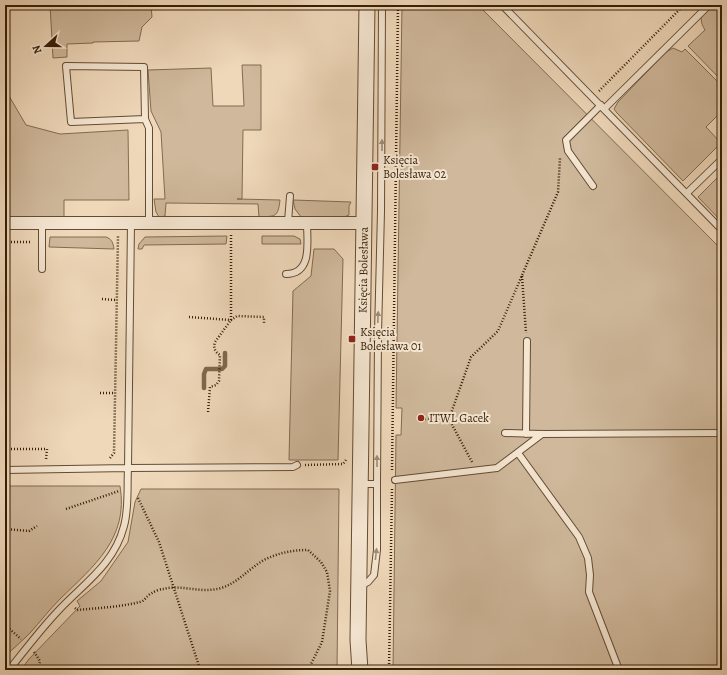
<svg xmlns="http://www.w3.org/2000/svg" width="727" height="675" viewBox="0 0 727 675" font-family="Alegreya,serif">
<rect width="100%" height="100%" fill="#efd8ba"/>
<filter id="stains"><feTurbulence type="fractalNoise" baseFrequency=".005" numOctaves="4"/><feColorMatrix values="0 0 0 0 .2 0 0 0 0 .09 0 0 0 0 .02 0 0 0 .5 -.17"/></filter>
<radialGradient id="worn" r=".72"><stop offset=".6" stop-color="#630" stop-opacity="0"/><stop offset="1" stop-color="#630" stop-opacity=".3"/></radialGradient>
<path fill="#cfb89b" stroke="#826b50" d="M50 5H151L152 17 142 27 139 41 93 42V43L67 44V57L53 58Z
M402 5H478L722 250V670H393L396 435H401L402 408H396Z
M712 5H722V81L688 46 705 30C697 17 703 13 712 5Z
M5 32 9 96 26 125 60 134 128 130 129 200H64V217L5 218Z
M673 48 682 52 685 49 722 86V111L706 127 721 143 683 181 617 113 614 109 618 102 666 52Z
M242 65H261V130H243L242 199H237L280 200C278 218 275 216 259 217L258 204 166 203 165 216 159 217 156 212 154 199H165L161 132 151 111 148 70 211 68 213 106H244Z
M722 173V222L698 197Z
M293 200 351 202 349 206V215L344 217H301L295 209Z
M227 236 226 244 144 245 142 249H138L139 244 145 237Z
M262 236H294L300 239 301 244H262Z
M50 237H106C112 239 113 243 114 249L49 247Z
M314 249H334L343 259 338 460H289L293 291 311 276Z
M5 486H120C129 538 94 566 60 599 49 610 40 622 30 633 22 641 13 649 5 656Z
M141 489H339L337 670H21L29 659 80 606 77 601 101 581 128 542 135 502Z"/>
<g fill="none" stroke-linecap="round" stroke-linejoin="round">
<path stroke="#7f684c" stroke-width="4.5" d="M204 388V374L206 369H222L225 366V353"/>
<defs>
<path id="service" d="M502 5 722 230
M604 109 709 5
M145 119 71 122 66 66 144 67 145 119 149 128V222
M593 186 568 151 566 140 601 105
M687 193 722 159
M131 222 128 468 293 467 297 465
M288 222 290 196
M42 269V222
M286 274C313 274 307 241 307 223
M505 433 542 434 722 433
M526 434 527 341
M518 453 579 537 588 558 590 575 589 592 619 670
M5 470 128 468C127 487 129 508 124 526 114 565 83 584 58 611 40 630 25 650 9 670
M395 480 497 468 542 434
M361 484H377L378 334 381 211 382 5
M360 586 368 582 374 575 377 550V484"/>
<path id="minor" d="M5 223H365"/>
<g id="tertiary">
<path id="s1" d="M360 670 358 640 367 5"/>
</g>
</defs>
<use href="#service" stroke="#644c32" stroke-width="8"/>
<use href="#minor" stroke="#644c32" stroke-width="14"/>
<use href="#tertiary" stroke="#644c32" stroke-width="17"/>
<path stroke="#351e05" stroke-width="2.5" stroke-dasharray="1 2" stroke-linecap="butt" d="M599 91 684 5
M5 242H32
M522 276 526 333
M102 299 116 300
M189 317 231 320 237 316 264 317V324
M100 393H115
M208 412 210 387 216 385 219 381 220 355C215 352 213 348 215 342L231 320V235
M425 419H449
M5 449H47L46 459H48
M110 458 114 453 118 236
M472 462 449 419 471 357 498 331 558 192 560 158
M305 465 343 464 346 460
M392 470 398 5
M138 498 159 542 199 666V670
M66 509 119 491
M5 529 29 531 37 526
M75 608 77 610C98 608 120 607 140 602 145 601 147 595 152 593 155 591 160 589 163 589 182 584 201 594 221 588 238 583 248 569 264 560 278 553 292 550 308 550L321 562 327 572 330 591 322 642 308 670
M5 625 21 639
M34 652 40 661 38 670
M389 670 392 489"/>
<use href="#service" stroke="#f5e6d2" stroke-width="6"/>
<use href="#minor" stroke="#f5e6d2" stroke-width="12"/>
<use href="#tertiary" stroke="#f5e6d2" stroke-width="15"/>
</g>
<defs><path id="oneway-solid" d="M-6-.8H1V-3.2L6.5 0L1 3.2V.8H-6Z"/></defs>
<g fill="#9f8c76">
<use href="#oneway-solid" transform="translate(382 145) rotate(-90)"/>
<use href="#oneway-solid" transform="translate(378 317) rotate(-88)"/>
<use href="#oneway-solid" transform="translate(377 461) rotate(-90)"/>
<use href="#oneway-solid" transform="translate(376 554) rotate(-84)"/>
</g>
<g fill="#8f2418" stroke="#f5e6d2" stroke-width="1.5">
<rect x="371" y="163" width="8" height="8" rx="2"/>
<rect x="348" y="335" width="8" height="8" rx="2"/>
<circle cx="421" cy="418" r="4"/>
</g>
<g text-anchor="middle" stroke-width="4" stroke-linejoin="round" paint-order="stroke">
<g font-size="12" fill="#351e05" stroke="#f5e6d2" text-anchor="start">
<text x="383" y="164">Księcia<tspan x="383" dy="14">Bolesława 02</tspan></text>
<text x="360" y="336">Księcia<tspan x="360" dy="14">Bolesława 01</tspan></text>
<text x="429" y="422">ITWL Gacek</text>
</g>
<g font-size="12" fill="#351e05" stroke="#f5e6d2">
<text dy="4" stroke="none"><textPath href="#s1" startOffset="400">Księcia Bolesława</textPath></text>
</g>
</g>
<rect width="727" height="675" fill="none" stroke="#efd8ba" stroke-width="20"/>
<rect x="6" y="6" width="715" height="663" fill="none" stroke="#351e05" stroke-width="2"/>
<rect x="10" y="10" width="707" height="655" fill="none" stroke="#351e05"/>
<g transform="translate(46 46) rotate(249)" stroke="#f5e6d2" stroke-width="3" paint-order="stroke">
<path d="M0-3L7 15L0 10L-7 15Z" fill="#351e05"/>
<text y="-6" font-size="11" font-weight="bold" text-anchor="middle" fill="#351e05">N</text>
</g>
<rect width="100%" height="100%" filter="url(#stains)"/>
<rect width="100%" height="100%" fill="url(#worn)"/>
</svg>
